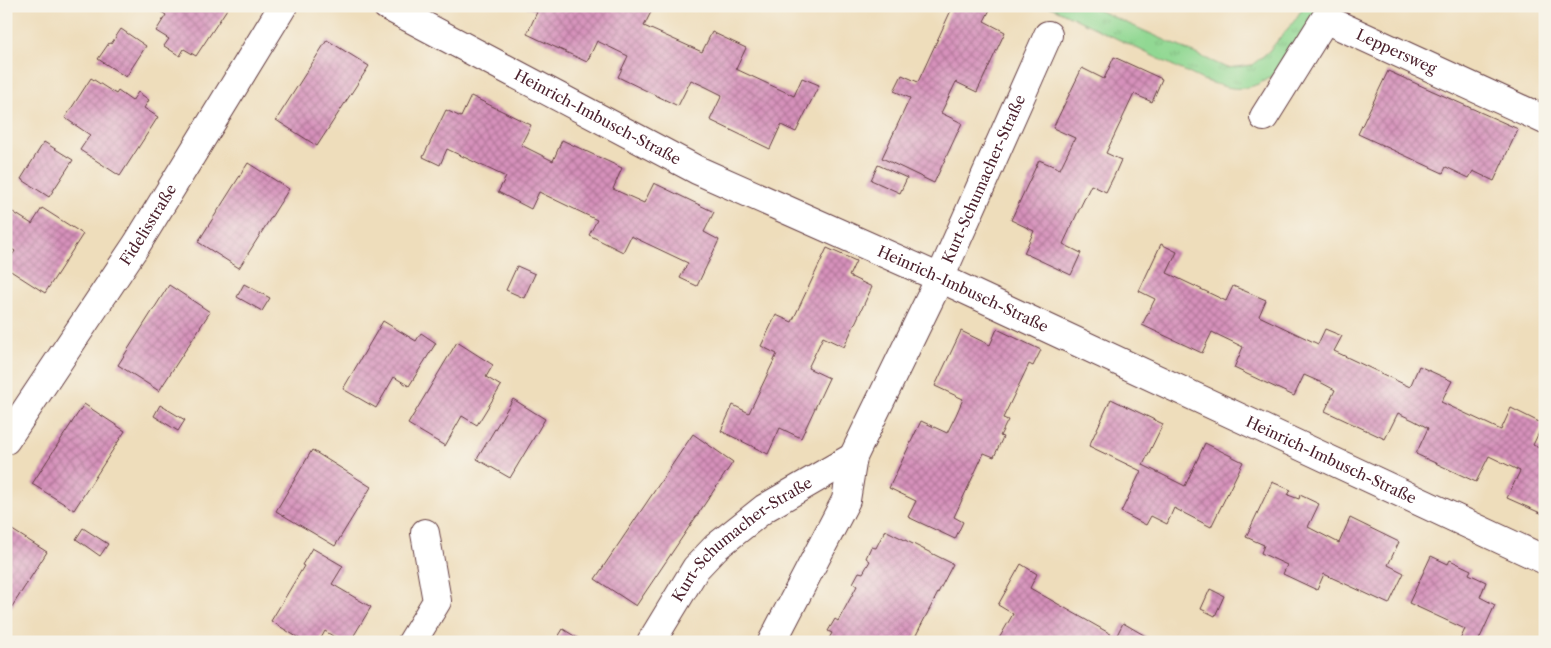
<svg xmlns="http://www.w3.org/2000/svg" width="1551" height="648" viewBox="0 0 1551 648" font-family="'Libre Caslon Text',serif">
<defs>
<pattern id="grass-tufts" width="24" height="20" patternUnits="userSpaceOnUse" patternTransform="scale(1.25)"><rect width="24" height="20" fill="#91d893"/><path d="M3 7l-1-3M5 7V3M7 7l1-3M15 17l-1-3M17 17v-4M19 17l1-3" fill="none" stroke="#7fb97f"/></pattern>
<pattern id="building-cross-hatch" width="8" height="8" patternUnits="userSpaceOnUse" patternTransform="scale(1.25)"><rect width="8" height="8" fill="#d691bb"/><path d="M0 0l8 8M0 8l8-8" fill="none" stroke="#b07698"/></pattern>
</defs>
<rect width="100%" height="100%" fill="#f7f3e8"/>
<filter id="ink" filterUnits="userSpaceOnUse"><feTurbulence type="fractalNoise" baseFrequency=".02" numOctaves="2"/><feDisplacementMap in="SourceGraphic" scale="10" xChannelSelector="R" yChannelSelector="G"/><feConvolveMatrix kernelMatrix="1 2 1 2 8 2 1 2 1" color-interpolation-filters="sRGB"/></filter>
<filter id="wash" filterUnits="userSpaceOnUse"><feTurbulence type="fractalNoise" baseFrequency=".0096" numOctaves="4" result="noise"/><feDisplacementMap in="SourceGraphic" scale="20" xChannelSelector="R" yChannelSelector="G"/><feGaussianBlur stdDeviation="1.12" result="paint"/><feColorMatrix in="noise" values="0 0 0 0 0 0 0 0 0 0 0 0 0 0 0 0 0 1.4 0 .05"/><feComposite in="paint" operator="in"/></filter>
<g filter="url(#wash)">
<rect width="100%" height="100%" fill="#edb"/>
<path fill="url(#grass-tufts)" stroke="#6e7c5f" d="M1049 6H1089L1227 68 1252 65 1268 52 1295 20 1304 6H1320C1302 39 1277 93 1232 88 1223 87 1214 83 1205 81Z"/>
<g id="blocks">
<path fill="url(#building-cross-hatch)" d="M153 6H229L196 56 184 49 180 56 164 46 169 39 156 31 166 15Z
M524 6H605L611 9 612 6H644L652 10 644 26 702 52 712 32 746 48 736 69 794 96 802 78 819 85 796 132 781 125 770 149 710 120 722 95 706 87 691 80 678 106 618 77 628 56 597 41 587 62 527 34 537 12Z
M953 6H992L984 21 1005 32 977 92 956 82 941 113 962 123 934 183 882 158 910 98 894 91 902 75 918 82Z
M121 29 146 46 126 77 98 59 109 43 111 44Z
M327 40 369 66 317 146 276 120Z
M1114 57 1162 79 1152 102 1134 94 1106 153 1121 160 1114 176 1106 192 1091 185 1077 214 1063 244 1081 253 1071 275 1024 253 1034 231 1011 220 1039 160 1060 169 1075 138 1053 128 1082 68 1104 79Z
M1388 71 1518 129 1494 181 1473 171 1469 178 1446 167 1443 173 1358 134Z
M91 78 116 94 118 91 132 101 138 92 149 100 144 108 158 117 120 176 80 150 90 135 65 118Z
M471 96 531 125 521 145 553 161 562 140 622 168 613 189 644 203 654 183 714 212 704 232 719 240 697 286 680 278 688 263 631 236 623 252 589 235 597 220 539 192 531 209 498 192 506 177 447 149 440 165 423 157 446 110 461 117Z
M44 142 73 160 49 197 21 179Z
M248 163 289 189 239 268 198 242Z
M878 165 907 178 900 193 871 180Z
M42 208 83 234 45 293 6 268V264L15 251 6 246V212L8 209 32 224Z
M1161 244 1177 252 1167 273 1226 301 1233 286 1266 300 1259 316 1318 344 1325 329 1342 336 1334 351 1410 387 1419 366 1452 381 1441 402 1501 430 1511 408 1543 424 1533 445 1545 451V515L1507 498 1520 471 1489 456 1476 482 1416 454 1428 428 1413 420 1398 413 1385 439 1325 411 1335 390 1320 382 1304 375 1294 396 1234 368 1243 347 1212 332 1202 353 1142 325 1155 299 1139 291Z
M827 248 856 261 849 276 872 287 844 347 823 337 808 368 829 378 801 438 780 428 768 454 721 431 733 405 749 413 777 354 761 346 776 315 792 322Z
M517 266 535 274 524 298 506 290Z
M244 284 270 298 262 311 237 297Z
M169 285 210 312 159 391 118 365Z
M383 321 416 341 421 333 436 343 409 386 394 377 376 408 343 389Z
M997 329 1041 350 1033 366 1029 364 1003 418 1008 420 1000 436 1003 437 994 457 984 453 954 517 963 522 955 539 908 517 916 501 889 488 921 421 947 433 956 415 963 399 935 386 961 331 990 345Z
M457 342 493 365 486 377 501 386 477 425 462 416 445 446 408 424Z
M513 399 545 419 510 478 477 459Z
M1111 399 1163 424 1143 465 1185 486 1205 443 1243 462 1211 527 1174 508 1167 524 1151 516 1146 525 1121 512 1141 471 1089 446Z
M84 404 125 431 74 510 32 484Z
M160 405 185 420 178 431 154 416Z
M693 434 733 462 636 606 595 579Z
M312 450 371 487 335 546 276 511Z
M1272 482 1291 490 1288 495 1299 499 1300 495 1319 504 1308 527 1339 543 1350 518 1399 542 1388 565 1404 573 1389 604 1324 574 1317 590 1283 574 1287 565 1261 553 1264 545 1246 537Z
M6 526 47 552 6 616Z
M83 528 108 544 100 556 76 539Z
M885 530 953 564 915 637 912 642H827L832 633 828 631 835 619 838 621 857 586 853 583 859 572 863 573 870 561 866 558 871 547 876 548Z
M312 548 343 566 332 584 371 607 350 642H342L325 631 319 642H305L271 621 304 566 302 565Z
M1431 556 1448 564 1450 560 1471 570 1469 574 1486 582 1480 597 1495 605 1478 642H1459L1465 629 1409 603Z
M1021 564 1037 574 1030 588 1072 612 1116 637 1123 623 1156 642H997L1013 614 998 605Z
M1210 589 1224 596 1215 616 1201 609Z
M563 629 584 642H555Z"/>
</g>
</g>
<g filter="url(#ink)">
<use href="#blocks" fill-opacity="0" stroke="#633c41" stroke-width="1"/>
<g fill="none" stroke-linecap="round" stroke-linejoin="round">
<defs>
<g id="minor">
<path id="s1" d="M387 6 697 170 940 278 1545 560"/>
<path id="s2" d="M1264 117 1325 19 1545 120"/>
<path id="s3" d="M6 440 137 244 283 6"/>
<path d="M412 642 437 601 425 533"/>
<path id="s4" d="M651 642 696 568 716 547 765 508 853 457"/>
<path id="s5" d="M772 642 846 500 853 457 940 278 1048 35"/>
</g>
</defs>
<use href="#minor" stroke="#633c41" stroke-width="30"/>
<use href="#minor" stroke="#fff" stroke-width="28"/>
</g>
</g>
<g text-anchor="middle" stroke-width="4.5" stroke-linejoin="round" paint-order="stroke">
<g font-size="15" fill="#4a1f2b" stroke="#f7f3e8">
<text dy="5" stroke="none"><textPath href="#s2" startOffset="194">Leppersweg</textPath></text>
<text dy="5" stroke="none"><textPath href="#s1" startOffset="238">Heinrich-Imbusch-Straße</textPath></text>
<text dy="5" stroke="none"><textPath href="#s5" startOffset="511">Kurt-Schumacher-Straße</textPath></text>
<text dy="5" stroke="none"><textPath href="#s3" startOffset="258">Fidelisstraße</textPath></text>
<text dy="5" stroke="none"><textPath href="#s1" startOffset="642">Heinrich-Imbusch-Straße</textPath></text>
<text dy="5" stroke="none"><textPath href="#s1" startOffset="1048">Heinrich-Imbusch-Straße</textPath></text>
<text dy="5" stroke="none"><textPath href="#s4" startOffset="140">Kurt-Schumacher-Straße</textPath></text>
</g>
</g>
<rect width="1551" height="648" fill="none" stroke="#f7f3e8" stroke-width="25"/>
</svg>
